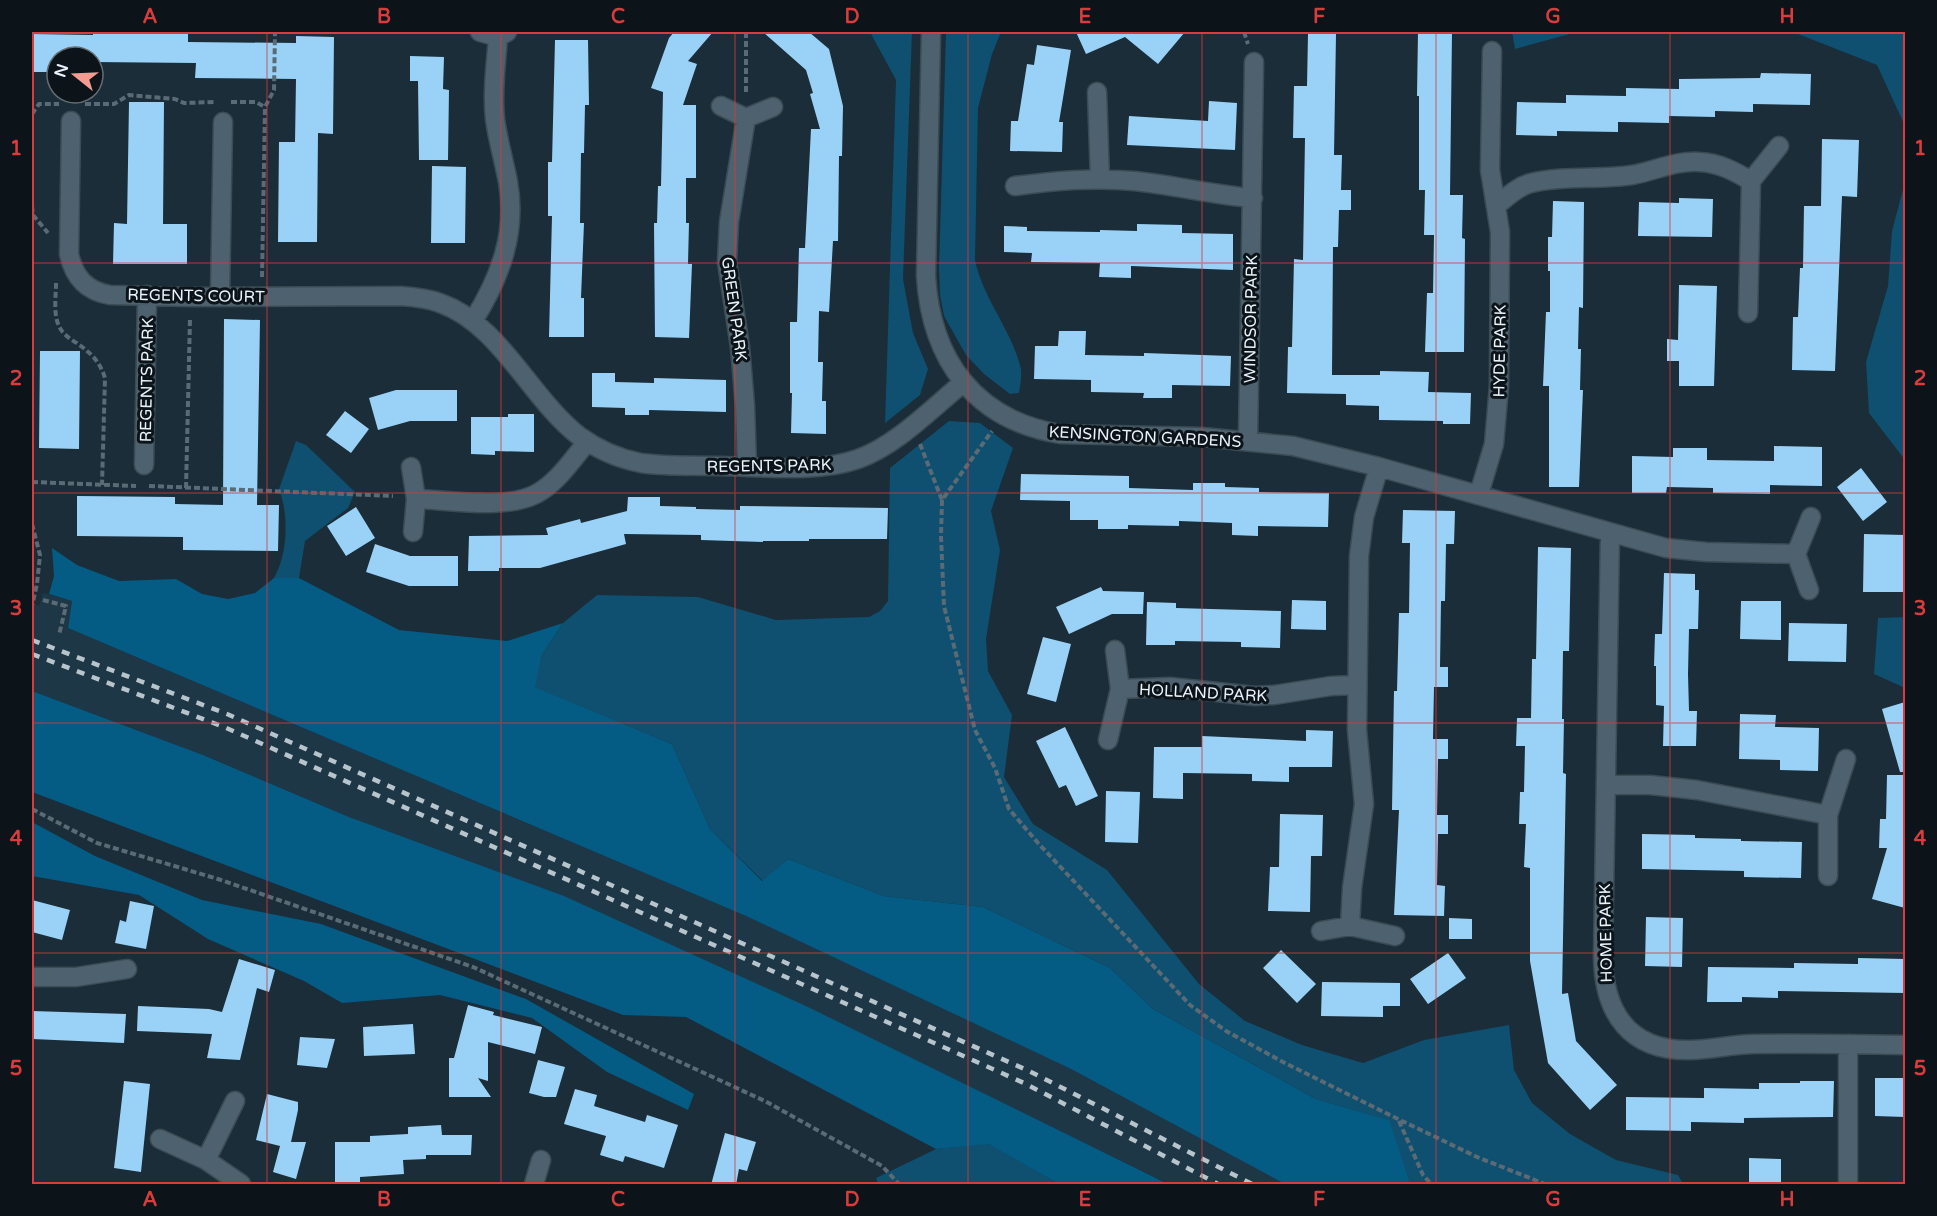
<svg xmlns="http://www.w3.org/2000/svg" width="1937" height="1216" viewBox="0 0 1937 1216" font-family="'Varela Round',sans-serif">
<rect width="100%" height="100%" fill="#1a2d38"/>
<path fill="#1e3747" d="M43 593 72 601 68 628 746 916 1071 1069 1285 1184H1169L1041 1122 349 817 203 755 32 691V603L39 606Z"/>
<path fill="#0f4f6f" d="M870 32H912L903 279 913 333 928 369 920 395 885 423 896 80Z
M946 32H1001L992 54 978 108 975 260C983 299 1012 330 1021 369 1022 377 1020 386 1019 393L1010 394 984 374 966 355 944 316 940 295 939 268Z
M1512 32H1577L1515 49Z
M1793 32H1905V126L1877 65Z
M1905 182V460L1869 413 1866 362 1888 286 1892 231Z
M949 421 980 423 1013 448 991 511 1000 550 986 639 988 671 1012 715 1004 777 1033 824 1107 870 1199 984 1245 1021 1302 1045 1363 1063 1424 1040 1509 1025 1514 1070 1532 1103 1570 1134 1616 1160 1678 1175 1683 1184H1413L1410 1182 1388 1120 1316 1099 1153 1009 1110 968 983 907 884 896 788 859 763 881 710 829 672 744 534 687 542 655 563 623 597 595 698 597 776 620 869 617 880 611 888 601 890 468Z
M296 441 306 445 355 492 348 508 305 541 299 578H274C288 553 289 516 279 489Z
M1905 617H1906L1905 688 1874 674 1878 618Z
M989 1143 1059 1184H878L876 1178 936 1149Z"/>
<path fill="#045b83" d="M52 548 77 565 119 581 176 579 202 594 228 599 255 593 274 578H299L399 630 507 641 563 623 542 655 535 687 672 744 710 829 762 881 788 859 884 896 983 907 1110 968 1153 1009 1316 1099 1389 1120 1410 1182 1413 1184H1285L1071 1069 746 916 68 628 72 601 49 594 54 576Z
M32 691 203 755 349 817 564 896 808 1007 1168 1184H1059L989 1144 936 1149 686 1017 623 1015 32 792Z
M32 822 95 856 202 900 321 924 526 999 694 1094 688 1110 607 1072 532 1018 440 995 342 1003 304 981 208 939 139 895 32 876Z"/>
<path fill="#9ad2f7" d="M93 32H188V42L296 43V36L334 37 333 134 318 133 317 242H278L279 142H295L296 79 195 78 196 63 93 62V57H57V72H32V34L93 35Z
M674 32H713L688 61 697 64 683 105H696V178H686V223H689L688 264H692L689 338 655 337 654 223H657L658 186H661L663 92 651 88 669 38Z
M763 32H809L829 49 843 106 842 156H839L838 241H833L829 312 819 311 818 362H823L822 401H826V434L791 433 792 393H790V322H797L799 248H805L811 129H820L810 94 813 93 806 70Z
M1076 32H1185L1158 64 1125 37 1086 54Z
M1418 32H1452L1450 195H1463L1462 238 1465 239 1464 352H1425L1427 293H1433L1434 235H1424L1425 190H1419V96H1417Z
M1308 34H1336L1334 155H1342L1341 190H1351V210H1339L1338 247H1333L1332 375H1380V371L1429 372 1428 392 1471 393 1470 424H1443V421L1379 420V406L1346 405V394L1287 393 1288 347H1292L1294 259 1303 260 1305 138H1293L1294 86H1307Z
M555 40H588L589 105H585L584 153H581L580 223H584L581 298H584V337H549L552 216H548V162H552Z
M1037 45 1071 50 1059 122H1063L1062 152 1010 151 1011 121H1018L1027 64 1034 65Z
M410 56 444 57 443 89 449 90 448 160H419L418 81H410Z
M1761 73 1811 74 1810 105 1753 104V112L1715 111V117L1669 116V123L1618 122V132L1557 131V136L1516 135 1517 102 1566 103V95L1626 96V88L1679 89V79L1760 78Z
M1209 101 1237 103 1235 150 1127 145 1129 116 1208 121Z
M129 102H164L163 224H187V264H113L114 223 127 224Z
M1822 139 1859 140 1857 197 1842 196 1835 371 1792 370 1793 317H1798L1800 268H1803L1804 206H1821Z
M432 166 466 167 465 243H431Z
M1679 198 1713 199 1712 237 1638 236 1639 202 1679 203Z
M1553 201 1584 202 1583 308 1579 307 1578 349H1581L1580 390H1583L1579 487H1549V386H1543L1546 312H1550V271H1548V237H1552Z
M1137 224 1182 225V233L1233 234V270L1131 266V278L1099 277 1100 263 1031 262 1032 253 1004 252V226L1027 227V231L1100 232V230L1137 231Z
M1679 285 1717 286 1714 386H1679V361H1667V339L1678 340Z
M224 319 260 320 257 505H279L278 551 183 550V537L77 536V496L175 497V504L223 505Z
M1059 331H1086L1085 355 1144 356V353L1231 356 1230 386 1172 385V398H1143L1144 393 1091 392V380L1034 379 1035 346H1058Z
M40 351H80L79 449 39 448Z
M592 373H615V382L654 383V378L726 380V412L649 410V415H625V408L592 407Z
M396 390H457V421H410L378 430 369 398Z
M345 411 369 429 351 453 326 435Z
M508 414H534V452L495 451V455L471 454V417H508Z
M1774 446 1822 447V486L1770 485V494L1713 493V488L1667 487 1666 493H1632V456L1673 457V448H1707V460L1774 461Z
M1861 468 1887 502 1863 521 1837 487Z
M1021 474 1129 476V488L1193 490V483H1225V487L1259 488V492L1329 493 1328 527 1258 526V536L1232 535V523L1179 521V526L1128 525V529H1098V520H1070V501L1020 500Z
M628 497H660V506L696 507V509L740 510V506L888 508 887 539H809V541H763V542L701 540V535L624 534 626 544 540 568H499V571H468L469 536 548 535 546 528 580 519 581 523 627 511Z
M356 507 375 538 346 556 327 526Z
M1403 510 1455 511 1454 544H1446L1445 601H1441L1440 667H1448V687H1434L1433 739H1448V759H1438L1437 815H1448V834H1438L1437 885 1445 886 1444 916 1394 915 1399 810H1392L1394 691H1397L1399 613H1409L1410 543H1402Z
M1864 534 1905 535V592H1863Z
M375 544 410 556H458V586H409L366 572Z
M1538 547 1571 548 1569 651H1563L1562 719H1564L1563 773 1566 774 1562 994 1568 993 1576 1041 1617 1085 1590 1110 1548 1063 1530 961V868L1524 867 1526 824H1519L1520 792H1524L1525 746H1516L1517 718H1531L1532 659H1536Z
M1664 573 1695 574V590H1699L1698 629H1689L1688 674 1689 711H1697L1696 746H1663L1664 706 1656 705V666H1654L1655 634H1662Z
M1101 587 1103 591 1144 592 1143 614H1112L1069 634 1056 607Z
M1292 600 1326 601V630L1291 629Z
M1741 601H1781V640L1740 639Z
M1147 602 1176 603V608L1281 611 1280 648 1241 647V642L1175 641V645H1146Z
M1789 623 1847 624 1846 662 1788 661Z
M1043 637 1071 644 1056 702 1027 694Z
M1905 702V772H1900L1882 709Z
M1740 714 1776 715 1775 727 1819 728 1818 771 1780 770V760L1739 759Z
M1065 727 1098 796 1076 806 1066 785 1059 788 1036 741Z
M1306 730 1333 731 1332 767H1289V782L1252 781V774L1183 773V799L1153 798 1154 747H1202V736L1306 741Z
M1887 775H1905V908L1872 899 1887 848H1879L1880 819H1886Z
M1106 791 1140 792 1138 843 1105 842Z
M1280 814 1323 815 1322 856H1311L1310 912 1268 911 1270 867H1279Z
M1642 834 1695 835V838L1741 839V841L1802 842 1801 878 1744 877V871L1642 869Z
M32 900 70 910 62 940 32 932Z
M130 901 154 906 146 949 115 943 120 920 126 922Z
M1646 917 1683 918 1682 967 1645 966Z
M1449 918 1472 919V939H1449Z
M1281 950 1316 984 1297 1003 1263 968Z
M1448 953 1466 978 1428 1004 1410 979Z
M1858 958 1905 959V993L1778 991V998L1742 997V1002H1707L1708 967 1794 968V963L1858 964Z
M239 959 275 970 269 992 257 988 240 1060 207 1058 212 1034 137 1031 138 1006 209 1009 222 1012Z
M1322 982 1400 983V1006H1383V1017L1321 1016Z
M468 1005 494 1012 493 1015 542 1027 535 1054 488 1042V1081L478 1078 491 1097H449V1058H454Z
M32 1011 126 1014 124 1043 32 1039Z
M413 1024 415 1054 364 1056 363 1027Z
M300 1037 335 1039 327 1068 297 1065Z
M538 1060 565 1067 556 1097H544L529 1093Z
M1875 1078H1905V1117L1875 1116Z
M124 1081 150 1084 141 1172 114 1168Z
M1800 1081H1834L1833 1117 1744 1118V1123L1691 1122V1131L1626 1130V1097L1704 1098V1088L1759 1089V1083H1800Z
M575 1089 597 1095 594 1106 645 1122 647 1115 678 1125 664 1168 625 1156 623 1162 600 1155 606 1136 564 1124Z
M267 1094 298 1102V1110L291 1142H306L296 1179 273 1172 280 1146 256 1140Z
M441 1125 442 1135H472L471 1155H426V1159L403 1160 404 1174 360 1177V1183H335V1142H370V1136L408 1134V1127Z
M725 1133 756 1142 747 1171 739 1169 736 1185H711Z
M1749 1158 1781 1159V1185H1749Z"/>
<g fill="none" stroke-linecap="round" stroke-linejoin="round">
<defs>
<path id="street" d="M480 32 498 37 507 32
M931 32 926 276C931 360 975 420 1060 434L1202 437 1293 446 1379 467 1666 548 1706 552 1796 554
M1097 92 1100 179
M721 106 746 118 773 107
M746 118 729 222 727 262 740 347 745 406 747 466
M71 121 69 254C74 277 86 291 110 295L191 297 400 296C413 297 427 298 440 303 500 324 530 398 579 436 597 449 620 459 641 463 668 467 696 465 723 466 765 467 818 473 858 459 897 445 932 408 964 382
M1015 186C1054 181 1094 177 1134 181 1174 185 1213 195 1253 198
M1497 205C1507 197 1518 186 1531 183 1564 175 1599 180 1632 175 1655 171 1676 160 1700 162 1719 163 1734 171 1751 181
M220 296 223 122
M1748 313 1751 181 1779 146
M473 321C500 278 517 233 508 182 504 161 498 141 495 119 492 92 496 64 498 37
M1248 440 1254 62
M144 465 147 295
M411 467 416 499 413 532
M1479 494 1494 444 1499 386 1500 232 1490 170 1492 51
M416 499C450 500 505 510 536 494 557 483 572 460 587 442
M1610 533 1603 957C1604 1014 1630 1051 1690 1050 1712 1050 1733 1044 1754 1044 1805 1043 1855 1044 1906 1045
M1809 590 1796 554 1811 517
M1120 689 1170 687 1255 696 1274 695 1331 686 1356 685
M1108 740 1120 689 1115 650
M1606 785H1650L1697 790 1828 815
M1828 876V815L1846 759
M1350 926 1352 888 1364 804 1357 730 1359 556 1364 517 1379 467
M1321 931 1350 926 1395 936
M32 977H76L127 969
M160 1139 206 1160 241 1184
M206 1160 235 1101
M534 1184 541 1160
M1848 1184V1044"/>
</defs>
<use href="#street" stroke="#3b4b54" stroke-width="21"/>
<path stroke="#5b6b75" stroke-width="4" stroke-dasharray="6 3" stroke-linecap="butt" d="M746 32V94
M1244 32 1248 44
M231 102H256L265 107
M85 104H114L129 95 175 99 184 103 215 102
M32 114 39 104H59
M32 206 33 215 48 233
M262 277 265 107 274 90 275 32
M56 283C56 296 53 314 59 326 64 338 78 342 87 351 96 358 102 368 105 378L102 485
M920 444 942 500 992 431
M32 482 136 486
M149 486 393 496
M186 488 190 318
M942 500 941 536 944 606 975 730 995 768 1009 809 1038 843 1190 1005 1226 1031 1283 1062 1398 1119 1477 1157 1545 1184
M32 524 40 555 37 584 32 606
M43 600 66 606 59 635
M32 809 97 843 218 879 473 967 765 1101 882 1166 899 1184
M1399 1121 1423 1175 1431 1184"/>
<use href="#street" stroke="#4d616e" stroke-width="18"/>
<path stroke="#b7c4cc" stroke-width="4.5" stroke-dasharray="8 8" stroke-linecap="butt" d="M32 640 227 714 1029 1071 1252 1184
M32 654 224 727 1024 1083 1218 1184"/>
</g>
<path fill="none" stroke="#d83c3d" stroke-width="1.5" stroke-opacity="0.55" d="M267 32V1184M501 32V1184M735 32V1184M968 32V1184M1202 32V1184M1436 32V1184M1670 32V1184M32 263H1906M32 493H1906M32 723H1906M32 953H1906"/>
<g text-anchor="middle" stroke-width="6" stroke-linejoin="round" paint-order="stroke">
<g font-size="16" fill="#e9f4fc" stroke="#0c1419">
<text transform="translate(196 295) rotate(1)" y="6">REGENTS COURT</text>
<text transform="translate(735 309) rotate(82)" y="6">GREEN PARK</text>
<text transform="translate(1250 319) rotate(-89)" y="6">WINDSOR PARK</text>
<text transform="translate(1499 351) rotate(-89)" y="6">HYDE PARK</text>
<text transform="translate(146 380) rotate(-89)" y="6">REGENTS PARK</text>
<text transform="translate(1145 436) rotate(3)" y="6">KENSINGTON GARDENS</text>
<text transform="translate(769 465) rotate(-1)" y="6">REGENTS PARK</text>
<text transform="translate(1203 692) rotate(3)" y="6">HOLLAND PARK</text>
<text transform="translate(1605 933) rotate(-91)" y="6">HOME PARK</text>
</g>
</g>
<rect width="1937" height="1216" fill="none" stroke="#0c1419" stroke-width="66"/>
<g transform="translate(75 75) rotate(288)"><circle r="28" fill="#0c1419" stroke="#646e74" stroke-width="1.5"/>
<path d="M0-4.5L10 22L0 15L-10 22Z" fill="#f59c92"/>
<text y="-9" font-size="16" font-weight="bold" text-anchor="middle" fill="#e9f4fc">N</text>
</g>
<rect x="33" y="33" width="1871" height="1150" fill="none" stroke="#d83c3d" stroke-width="2"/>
<g font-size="20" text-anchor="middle" font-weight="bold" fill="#d83c3d">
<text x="150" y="23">A</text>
<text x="384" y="23">B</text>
<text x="618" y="23">C</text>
<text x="852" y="23">D</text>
<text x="1085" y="23">E</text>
<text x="1319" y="23">F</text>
<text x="1553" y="23">G</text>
<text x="1787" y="23">H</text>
<text x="16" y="155">1</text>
<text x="1920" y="155">1</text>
<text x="16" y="385">2</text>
<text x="1920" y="385">2</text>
<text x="16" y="615">3</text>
<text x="1920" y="615">3</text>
<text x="16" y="845">4</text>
<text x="1920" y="845">4</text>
<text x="16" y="1075">5</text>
<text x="1920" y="1075">5</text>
<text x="150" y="1206">A</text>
<text x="384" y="1206">B</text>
<text x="618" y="1206">C</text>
<text x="852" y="1206">D</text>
<text x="1085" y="1206">E</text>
<text x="1319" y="1206">F</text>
<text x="1553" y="1206">G</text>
<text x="1787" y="1206">H</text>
</g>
</svg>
